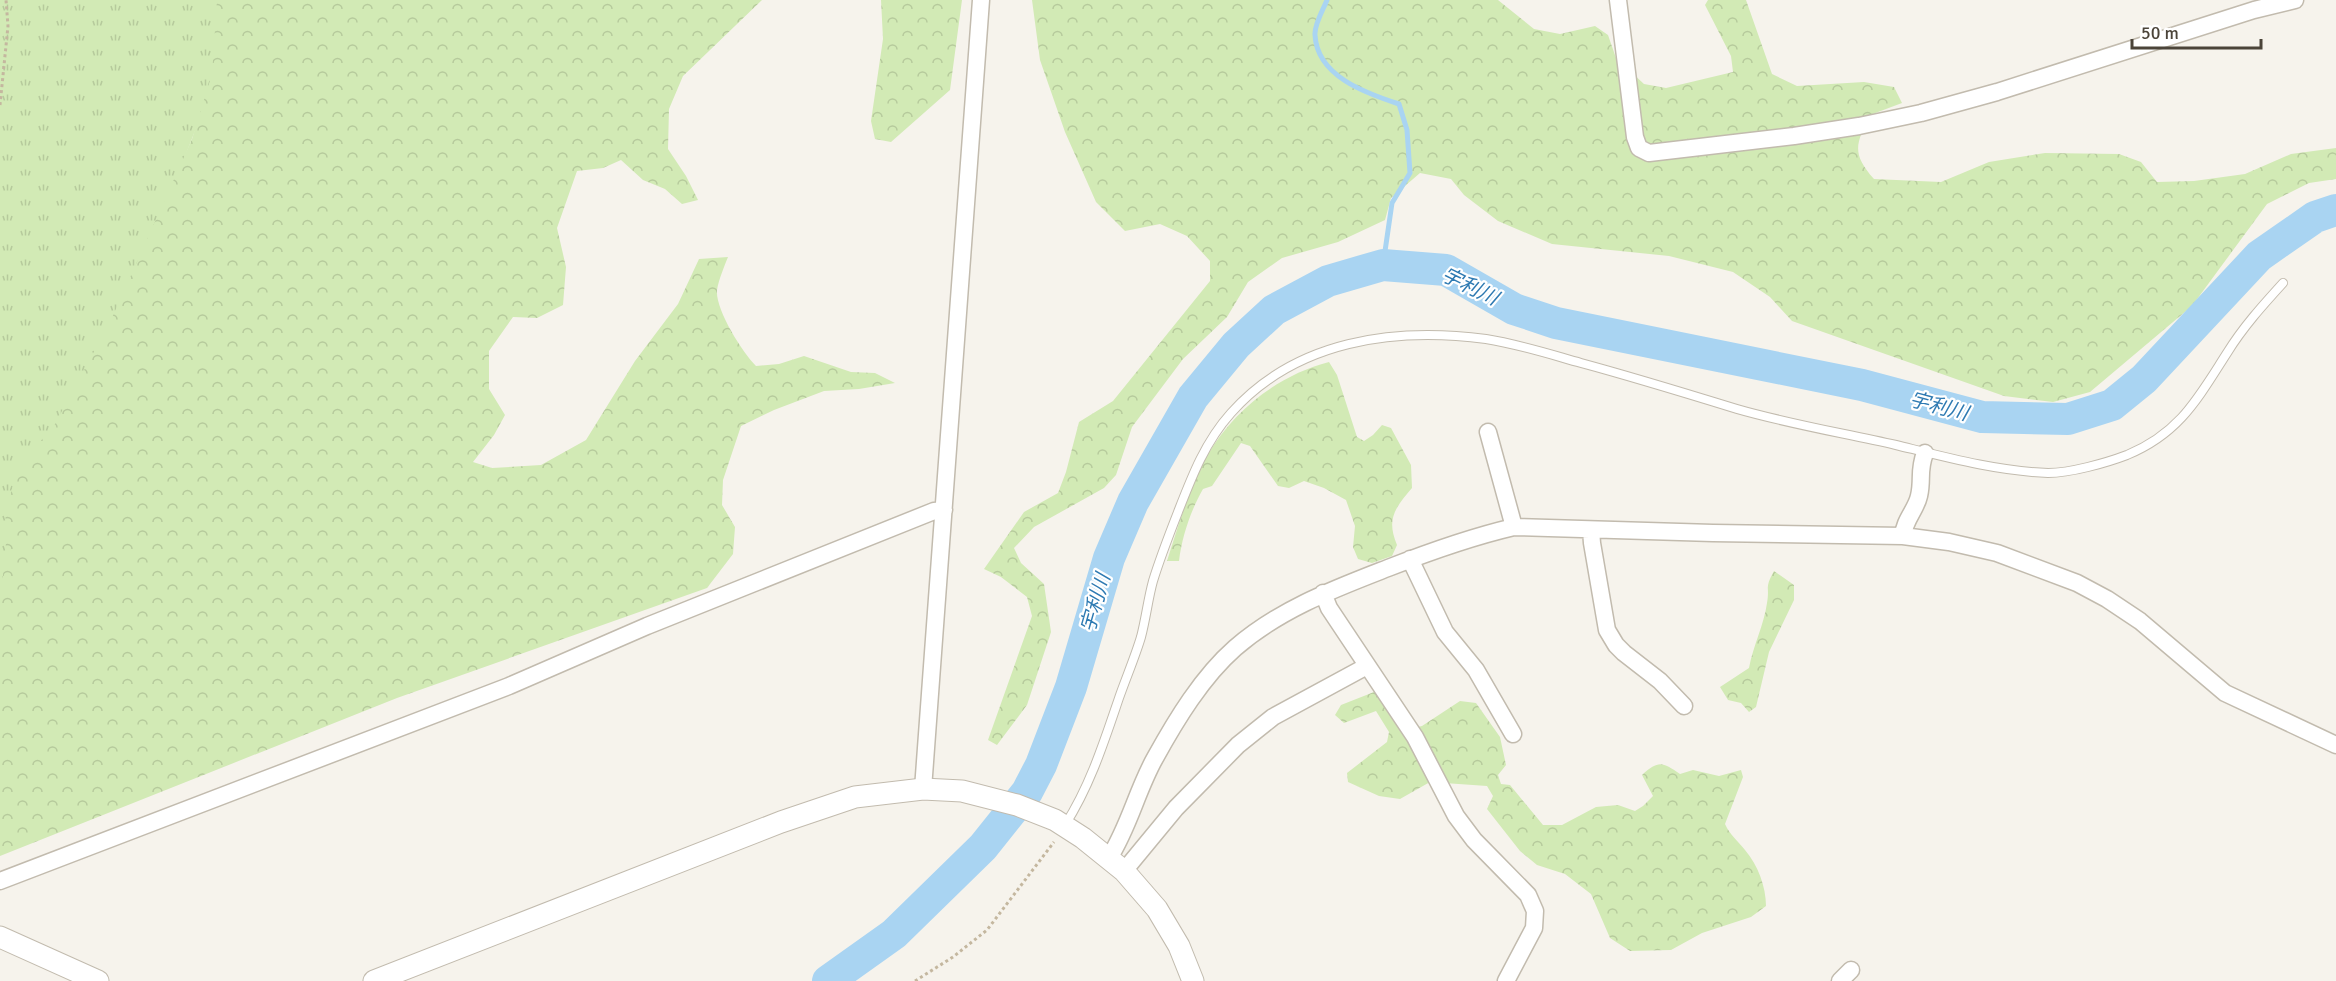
<svg xmlns="http://www.w3.org/2000/svg" width="2336" height="981" viewBox="0 0 2336 981" font-family="Signika,'Noto Sans JP',sans-serif">
<defs>
<pattern id="grass-tufts" width="24" height="20" patternUnits="userSpaceOnUse" patternTransform="scale(1.5)"><rect width="24" height="20" fill="#d2eab5"/><path d="M3 7l-1-3M5 7V3M7 7l1-3M15 17l-1-3M17 17v-4M19 17l1-3" fill="none" stroke="#b6ca9c"/></pattern>
<pattern id="forest-crowns" width="20" height="18" patternUnits="userSpaceOnUse" patternTransform="scale(1.5)"><rect width="20" height="18" fill="#d2eab5"/><path d="M2 6a3 3 0 1 1 6 0M12 15a3 3 0 1 1 6 0" fill="none" stroke="#b6ca9c"/></pattern>
</defs>
<rect width="100%" height="100%" fill="#f6f3ec"/>
<path fill="url(#grass-tufts)" d="M0 0H246L0 631Z"/>
<path fill="url(#forest-crowns)" d="M217 0H762L683 76 669 109 668 149 686 176 698 200 682 204 665 189 643 180 621 160 603 168 577 171 557 228 566 267 563 305 537 318 513 317 489 351V389L505 415 494 435 473 462 492 468 541 465 586 440 635 361 678 304 699 259 728 257C724 267 719 279 717 290 715 309 742 352 756 366L779 364 804 356 851 372 875 373 895 383 859 389 824 391 774 410 741 426 723 480 722 505 735 527 733 554 707 588 397 698 0 856V607L7 532 5 513 18 468 55 424 111 320 192 139 212 74Z
M881 0H962L950 90 891 142 875 139 871 121 883 39Z
M1032 0H1498L1534 29 1560 34 1595 26 1608 35 1616 58 1644 84 1666 88 1733 72 1731 56 1705 5 1708 0H1746L1772 74 1797 86 1864 82 1894 87 1902 103 1870 115C1856 144 1851 153 1874 179L1941 182 1989 162 2045 153 2119 154 2141 162 2157 182 2194 181 2245 174 2291 154 2336 148V179L2309 183 2267 204 2192 306 2090 392 2053 402 2004 396 1792 321 1770 297 1733 272 1669 256 1552 244 1498 221 1464 195 1451 179 1420 173 1391 198 1385 220 1338 242 1282 258 1248 282 1227 317 1183 359 1132 427 1116 475 1104 488 1034 527 1014 548 1021 563 1044 584 1051 632 1027 705 997 745 988 740 1032 616 1027 597 1001 577 984 569 1024 512 1058 493 1066 472 1079 422 1113 401 1210 281V261L1187 236 1160 224 1125 231 1096 202 1065 132 1040 60Z
M1329 362 1337 375 1357 437 1364 441 1373 435 1382 425 1391 428 1411 465 1412 488C1395 508 1386 519 1397 545L1392 556 1372 563 1358 559 1353 547 1355 526 1346 500 1324 488 1304 481 1289 488 1278 486 1250 446 1241 443 1212 486 1203 489C1191 510 1182 536 1179 561H1167C1178 527 1190 484 1208 454 1235 409 1279 375 1329 362Z
M1774 571 1794 585V600L1769 652 1756 707 1749 712 1741 703 1728 700 1720 687 1749 668C1753 646 1764 625 1767 603 1770 586 1764 589 1774 571Z
M1374 692 1405 730 1422 726 1460 701 1476 703 1500 737 1506 765 1498 775 1501 784 1510 785 1543 825H1562L1596 807 1618 805 1635 811 1643 806 1653 796 1642 775C1659 760 1662 762 1680 774L1693 770 1719 776 1741 770 1743 777 1725 824C1730 835 1738 841 1745 850 1758 865 1766 887 1766 906L1751 917 1702 933 1671 950 1630 951 1610 938 1591 894 1565 874 1537 865 1520 851 1487 809 1493 796 1487 786 1430 782 1400 799 1379 796 1348 782 1347 773 1387 742 1389 732 1376 711 1344 723 1335 715 1341 705Z"/>
<g fill="none" stroke-linecap="round" stroke-linejoin="round">
<path stroke="#a9d4f2" stroke-width="5" d="M1327 0C1323 10 1314 25 1315 35 1317 76 1365 93 1399 104L1407 130 1410 173 1392 203 1383 265"/>
<path stroke="#a9d4f2" stroke-width="32" d="M828 981 894 934 983 847 1027 792 1041 765 1071 687 1109 558 1133 502 1193 397 1236 345 1274 310 1328 281 1383 265 1446 270 1514 309 1556 323 1862 385 1982 417 2068 419 2112 405 2144 379 2259 256 2315 217 2336 210"/>
<defs>
<path id="service" d="M1065 825C1090 786 1104 742 1119 698 1126 678 1135 657 1141 637 1146 618 1148 599 1153 581 1160 558 1169 535 1178 512 1192 476 1205 442 1231 413 1296 340 1394 327 1486 339 1518 344 1549 354 1581 363 1633 377 1685 393 1737 409 1789 424 1843 433 1896 445 1945 457 1996 471 2048 473 2070 473 2106 463 2127 455 2180 433 2198 398 2227 353 2243 327 2263 305 2283 283"/>
<path id="minor" d="M1618 0 1635 137 1639 148 1649 153 1794 136 1859 126 1921 113 1997 92 2254 10 2295 0
M1488 432 1514 527
M1591 530 1592 543 1607 630 1616 645 1624 653 1660 681 1684 706
M1903 536C1904 520 1916 510 1919 496 1923 479 1918 471 1925 453
M1410 559 1445 632 1476 670 1513 734
M1323 593 1329 608 1415 737 1456 816 1474 840 1528 895 1535 911 1534 928 1506 981
M923 789 981 0
M1109 858C1129 827 1137 790 1155 758 1176 720 1202 677 1235 648 1280 609 1334 589 1388 568 1429 552 1471 537 1514 527L1713 533 1903 536 1949 542 1997 553 2077 583 2107 599 2140 621 2225 693 2336 745
M1124 871 1176 808 1238 745 1273 717 1367 666
M0 881 509 686 647 626 934 511 944 510
M1840 981 1851 970"/>
<path id="tertiary" d="M0 937 98 981
M374 981 781 822 855 797 923 789 962 791 1017 805 1055 820 1083 838 1124 871 1157 909 1179 946 1193 981"/>
</defs>
<use href="#service" stroke="#c2bbae" stroke-width="10"/>
<use href="#minor" stroke="#c2bbae" stroke-width="19"/>
<use href="#tertiary" stroke="#c2bbae" stroke-width="23"/>
<path stroke="#c4b79f" stroke-width="3" stroke-dasharray="3 3" stroke-linecap="butt" d="M0 105 8 26 6 0
M915 981 953 957 987 930 1054 842"/>
<use href="#service" stroke="#fff" stroke-width="8"/>
<use href="#minor" stroke="#fff" stroke-width="16"/>
<use href="#tertiary" stroke="#fff" stroke-width="21"/>
</g>
<g text-anchor="middle" stroke-width="4.5" stroke-linejoin="round" paint-order="stroke">
<g font-size="20" font-style="italic" fill="#2e7ab2" stroke="#fff">
<text transform="translate(1470 286) rotate(26)" y="7">宇利川</text>
<text transform="translate(1939 406) rotate(15)" y="7">宇利川</text>
<text transform="translate(1095 603) rotate(-74)" y="7">宇利川</text>
</g>
</g>
<path d="M2132 39v9h129v-9" fill="none" stroke="#4b4439" stroke-width="3"/>
<text x="2141" y="39" font-size="18" fill="#4b4439" stroke="#ffffff" stroke-width="4.5" paint-order="stroke">50 m</text>
</svg>
